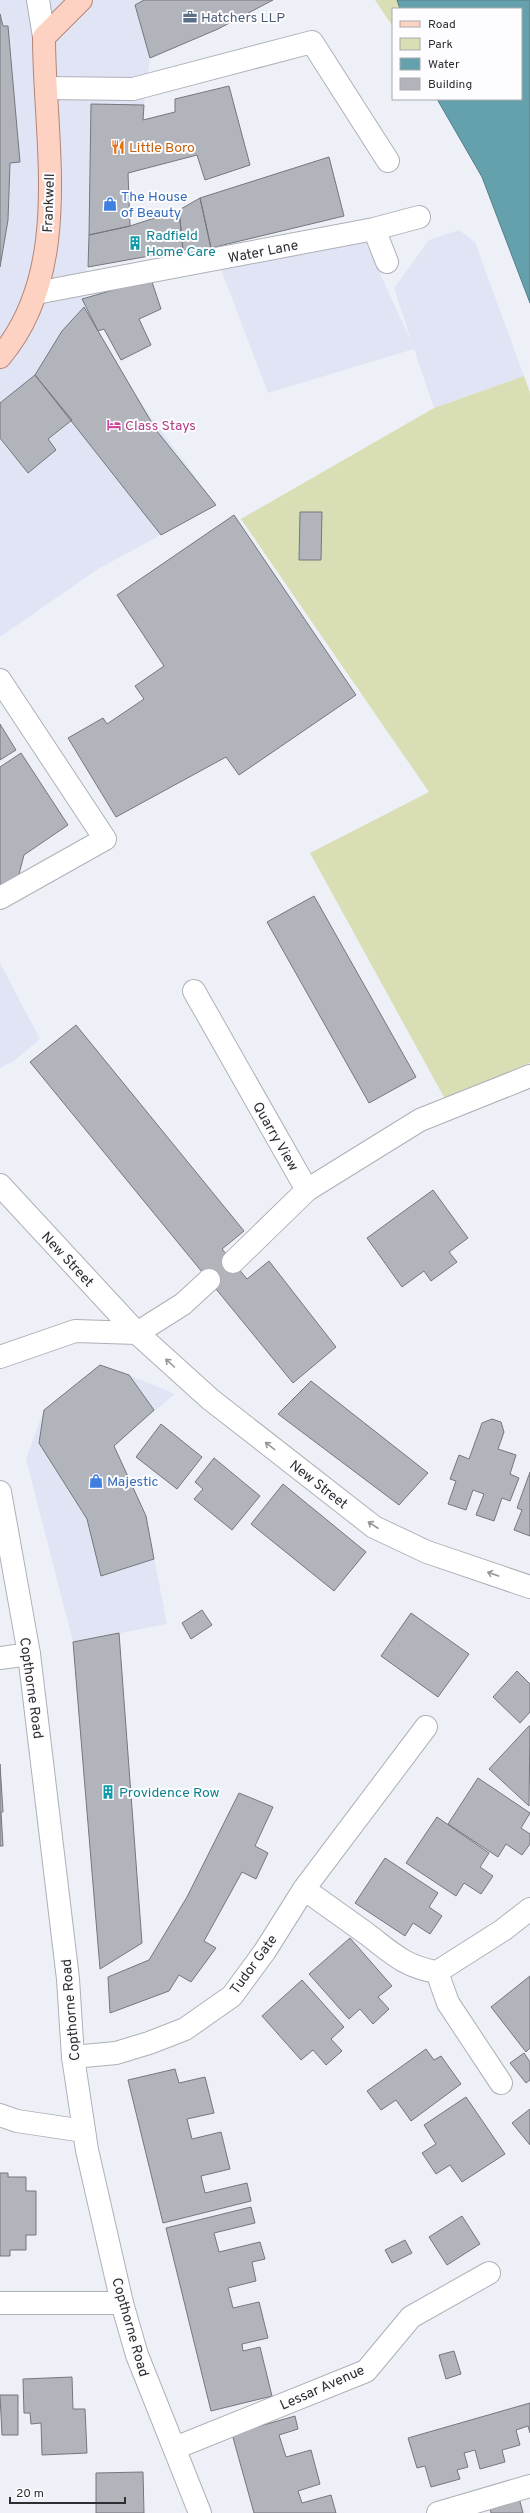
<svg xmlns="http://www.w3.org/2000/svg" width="530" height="2513" viewBox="0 0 530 2513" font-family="Overpass,sans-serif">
<rect width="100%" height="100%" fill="#eef0f8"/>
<path fill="#e1e4f4" d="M0 0H273L218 29 150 58 144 105 142 170 128 174 130 226 89 236 84 307 140 402 216 505 98 569 0 637V267L8 220 10 163 0 164Z
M459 230 475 242 524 376 434 408 414 349 268 393 220 267 364 239 412 343 394 288 429 240Z
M0 963 40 1039 14 1061 0 1068Z
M129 1375 175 1394 114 1446 146 1516 167 1624 73 1642 26 1459 44 1410Z"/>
<path fill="#dadeb4" d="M375 0H397L400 9H393V27Z
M524 376 530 393V1063L445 1099 310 853 429 792 241 519 434 408Z"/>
<path fill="#65a1ac" stroke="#547e87" d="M397 0H530V303L482 177 437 99H521V9H400Z"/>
<path fill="#b2b4bc" stroke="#75777e" d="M144 0H273L218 29 150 58 135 5Z
M0 14 3 26H8L20 162 10 163 8 220 0 267Z
M229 86 250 165 205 180 197 155 128 173 130 226 89 235 91 104 144 105 143 120 175 112V99Z
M329 157 344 216 211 248 200 198Z
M200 198 211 248 183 250 179 210Z
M179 210 183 250 88 267 89 235 130 226Z
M151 279 161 309 139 319 151 345 121 360 104 329 98 331 82 299Z
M84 307 156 430 216 505 161 535 35 375 62 331Z
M35 375 72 420 48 439 56 450 28 473 0 438V403Z
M300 512H322L321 560H299Z
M234 515 356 695 239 775 226 757 116 817 68 738 103 718 107 724 144 699 135 686 164 666 117 595Z
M0 724 16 750 0 760Z
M21 753 68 825 24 855 19 874 0 887V767Z
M314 896 416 1077 369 1103 267 922Z
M76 1025 244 1231 222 1249 247 1279 269 1261 336 1347 293 1383 30 1062Z
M433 1190 468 1238 449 1252 457 1262 431 1281 424 1271 402 1287 367 1238Z
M100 1365 129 1375 154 1410 114 1446 146 1516 154 1559 101 1576 87 1519 39 1443 44 1410Z
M311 1381 428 1473 399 1505 278 1414Z
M492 1419 501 1422 504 1432 498 1449 516 1455 510 1474 519 1478 510 1501 502 1498 494 1521 476 1515 484 1494 473 1490 466 1510 448 1504 456 1481 450 1479 459 1455 469 1459 482 1423Z
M161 1424 202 1457 177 1489 136 1457Z
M214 1458 260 1496 232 1530 194 1499 203 1489 195 1482Z
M530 1472V1536L514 1530 522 1510 517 1508Z
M283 1484 366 1552 334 1591 251 1524Z
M202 1610 212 1625 191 1639 182 1623Z
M411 1613 469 1654 438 1697 381 1656Z
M119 1633 142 1943 100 1969 73 1642Z
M517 1671 530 1684V1712L520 1723 493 1697Z
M529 1726H530L529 1806 489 1769Z
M0 1764 3 1812H1L3 1846H0Z
M478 1778 530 1813 521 1828 530 1834V1844L522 1855 506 1844 498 1857 448 1824Z
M239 1793 273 1807 255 1846 268 1853 256 1879 242 1872 204 1941 216 1948 191 1982 179 1975 169 1991 110 2013 108 1977 149 1960 187 1897Z
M437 1817 489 1853 480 1867 493 1876 481 1894 464 1883 456 1896 406 1863Z
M385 1858 438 1893 429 1907 442 1916 430 1934 413 1923 405 1936 355 1903Z
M350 1938 392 1986 378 1997 389 2009 373 2024 360 2009 349 2019 309 1974Z
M530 1976V2048L526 2052 491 2007Z
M302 1980 344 2027 331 2039 342 2051 326 2065 313 2050 301 2060 262 2016Z
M426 2049 434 2060 441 2056 461 2084 411 2121 396 2100 381 2110 367 2091Z
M524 2053 530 2062V2080L526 2083 510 2063Z
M175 2069 179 2083 205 2077 214 2113 187 2119 192 2139 221 2132 230 2169 201 2176 205 2193 247 2183 251 2201 163 2223 128 2080Z
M466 2097 505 2154 462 2182 450 2165 436 2174 422 2153 436 2144 424 2125Z
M530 2109V2145L512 2123Z
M0 2173H8V2177H26V2191H36V2235H26V2250H10V2256H0Z
M251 2207 255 2223 214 2233 219 2252 260 2242 265 2259 252 2262 256 2281 228 2288 233 2308 259 2302 268 2338 242 2344 243 2351 260 2347 272 2396 211 2411 166 2228Z
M462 2216 480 2244 447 2265 429 2237Z
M405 2240 412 2253 392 2263 385 2250Z
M454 2351 461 2374 446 2379 439 2355Z
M72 2377 73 2409H85L87 2453 42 2455 41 2423 31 2424 30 2413H24L23 2379Z
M0 2395H18V2435H2Z
M530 2403V2433L528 2426 516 2430 520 2445 502 2450 505 2462 480 2469 475 2450 464 2453 468 2467 457 2470 460 2479 431 2487 425 2466 417 2468 408 2438Z
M295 2416 298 2429 279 2435 286 2457 311 2450 320 2484 298 2491 302 2503 331 2495 336 2513H254L232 2434Z
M143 2472 144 2513H96V2473Z
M518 2494 523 2513H491L489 2501Z"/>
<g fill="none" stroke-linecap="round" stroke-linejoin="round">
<defs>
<path id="service" d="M46 88 133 89 312 42 388 161
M374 229 387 262
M36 293 374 229 419 217
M0 680 105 839 0 898
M194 991 307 1190 233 1262
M307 1190 420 1120 530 1076
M137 1333 183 1304 209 1280
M0 2115 17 2121 84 2131"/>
<path id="minor" d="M38 0 44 37
M0 1185 137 1333
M0 1658 29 1654
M304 1889C325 1904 346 1919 367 1934 392 1953 405 1967 437 1972L503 1930 530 1909
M437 1972 448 2003 501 2083
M73 2057 116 2053 149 2043 185 2029 232 1996 265 1951 304 1889 426 1727
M0 2303H122
M175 2448 366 2371 411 2317 489 2273
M438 2513 530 2486"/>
<path id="tertiary" d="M0 1357 75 1331 137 1333 210 1399 374 1527 427 1552 530 1587"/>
<path id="secondary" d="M0 1492 29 1654 68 1979 73 2057 87 2150 122 2303 137 2355 200 2513"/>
<path id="primary" d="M0 357C74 270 44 141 44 37L81 0"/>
</defs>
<use href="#service" stroke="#aeb0b8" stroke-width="24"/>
<use href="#minor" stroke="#aeb0b8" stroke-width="24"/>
<use href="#tertiary" stroke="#aeb0b8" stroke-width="24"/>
<use href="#secondary" stroke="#aeb0b8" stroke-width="24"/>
<use href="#primary" stroke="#b38576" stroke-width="24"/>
<use href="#service" stroke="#fff" stroke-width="22"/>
<use href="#minor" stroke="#fff" stroke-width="22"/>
<use href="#tertiary" stroke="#fff" stroke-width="22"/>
<use href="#secondary" stroke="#fff" stroke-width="22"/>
<use href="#primary" stroke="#fdd2c3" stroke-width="22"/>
</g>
<defs><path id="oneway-shaft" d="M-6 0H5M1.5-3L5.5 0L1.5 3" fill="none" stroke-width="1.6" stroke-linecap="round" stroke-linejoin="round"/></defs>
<g stroke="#969698">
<use href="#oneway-shaft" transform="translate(170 1363) rotate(-138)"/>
<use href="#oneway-shaft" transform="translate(270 1446) rotate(-142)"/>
<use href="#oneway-shaft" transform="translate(373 1525) rotate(-147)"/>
<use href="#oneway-shaft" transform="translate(493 1574) rotate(-161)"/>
</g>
<defs>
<symbol id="office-bare" viewBox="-9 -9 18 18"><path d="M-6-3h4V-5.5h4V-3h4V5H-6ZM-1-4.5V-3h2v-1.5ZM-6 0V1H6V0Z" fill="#5c6f8a" stroke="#fdfdff" stroke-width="2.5" paint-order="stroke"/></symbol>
<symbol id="restaurant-bare" viewBox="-9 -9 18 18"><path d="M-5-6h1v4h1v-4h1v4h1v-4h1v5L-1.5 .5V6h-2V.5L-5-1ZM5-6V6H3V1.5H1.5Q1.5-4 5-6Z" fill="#e8710a" stroke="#fdfdff" stroke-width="2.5" paint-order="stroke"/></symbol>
<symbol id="shop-bare" viewBox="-9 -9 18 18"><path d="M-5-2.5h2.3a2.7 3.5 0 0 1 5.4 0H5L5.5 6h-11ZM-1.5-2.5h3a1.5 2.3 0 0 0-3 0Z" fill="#3f7fe0" stroke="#fdfdff" stroke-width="2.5" paint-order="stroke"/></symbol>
<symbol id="building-bare" viewBox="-9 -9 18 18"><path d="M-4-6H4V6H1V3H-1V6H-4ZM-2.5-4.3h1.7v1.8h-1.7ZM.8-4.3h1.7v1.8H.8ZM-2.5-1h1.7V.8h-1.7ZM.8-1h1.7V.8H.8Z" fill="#0f9aa8" stroke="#fdfdff" stroke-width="2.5" paint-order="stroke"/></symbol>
<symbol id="hotel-bare" viewBox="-9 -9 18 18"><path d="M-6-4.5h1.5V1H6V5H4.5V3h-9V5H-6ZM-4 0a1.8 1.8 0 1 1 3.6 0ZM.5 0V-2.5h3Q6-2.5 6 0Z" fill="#d1479c" stroke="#fdfdff" stroke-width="2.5" paint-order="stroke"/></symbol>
</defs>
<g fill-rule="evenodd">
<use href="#office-bare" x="180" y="7" width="20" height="20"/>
<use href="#restaurant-bare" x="108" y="137" width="20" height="20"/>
<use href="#shop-bare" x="100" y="194" width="20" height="20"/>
<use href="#building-bare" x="125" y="233" width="20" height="20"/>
<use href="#hotel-bare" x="104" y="415" width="20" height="20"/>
<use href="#shop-bare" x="86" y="1471" width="20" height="20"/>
<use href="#building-bare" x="98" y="1782" width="20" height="20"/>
</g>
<g text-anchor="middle" stroke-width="4" stroke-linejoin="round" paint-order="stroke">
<g font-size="14" fill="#4e5e75" stroke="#fdfdff" text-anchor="start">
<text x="201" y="22">Hatchers LLP</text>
</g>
<g font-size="14" fill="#c56008" stroke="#fdfdff" text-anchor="start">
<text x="129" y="152">Little Boro</text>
</g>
<g font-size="14" fill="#366cbe" stroke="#fdfdff" text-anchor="start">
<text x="121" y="201">The House<tspan x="121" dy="16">of Beauty</tspan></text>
<text x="107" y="1486">Majestic</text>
</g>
<g font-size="14" fill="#2e2e32" stroke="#fdfdff">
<text transform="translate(48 203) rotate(-88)" y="5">Frankwell</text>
<text transform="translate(263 251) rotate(-11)" y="5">Water Lane</text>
<text transform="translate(276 1136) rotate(60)" y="5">Quarry View</text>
<text transform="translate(68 1259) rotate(47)" y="5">New Street</text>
<text transform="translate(319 1484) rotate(38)" y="5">New Street</text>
<text transform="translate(32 1688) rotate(82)" y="5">Copthorne Road</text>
<text transform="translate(253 1964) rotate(-54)" y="5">Tudor Gate</text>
<text transform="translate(70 2010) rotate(-95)" y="5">Copthorne Road</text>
<text transform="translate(131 2327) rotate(74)" y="5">Copthorne Road</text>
<text transform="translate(322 2387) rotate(-24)" y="5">Lessar Avenue</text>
</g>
<g font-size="14" fill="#0d838f" stroke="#fdfdff" text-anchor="start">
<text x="146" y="240">Radfield<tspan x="146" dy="16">Home Care</tspan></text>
<text x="119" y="1797">Providence Row</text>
</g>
<g font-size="14" fill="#b23c85" stroke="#fdfdff" text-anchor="start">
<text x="125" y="430">Class Stays</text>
</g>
</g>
<rect x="392" y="8" width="130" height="92" fill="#fdfdff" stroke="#aaaaad"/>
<rect x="400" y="21" width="20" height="6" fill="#fdd2c3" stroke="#aaaaad"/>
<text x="428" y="28" font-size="12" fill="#2e2e32">Road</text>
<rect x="400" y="38" width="20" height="12" fill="#dadeb4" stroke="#aaaaad"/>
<text x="428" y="48" font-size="12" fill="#2e2e32">Park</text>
<rect x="400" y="58" width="20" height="12" fill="#65a1ac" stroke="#aaaaad"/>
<text x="428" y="68" font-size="12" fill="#2e2e32">Water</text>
<rect x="400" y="78" width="20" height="12" fill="#b2b4bc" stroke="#aaaaad"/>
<text x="428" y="88" font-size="12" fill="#2e2e32">Building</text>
<path d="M10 2497v6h115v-6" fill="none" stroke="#2e2e32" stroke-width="2"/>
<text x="16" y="2497" font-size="12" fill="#2e2e32" stroke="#fdfdff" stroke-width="3" paint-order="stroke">20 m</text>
</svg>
